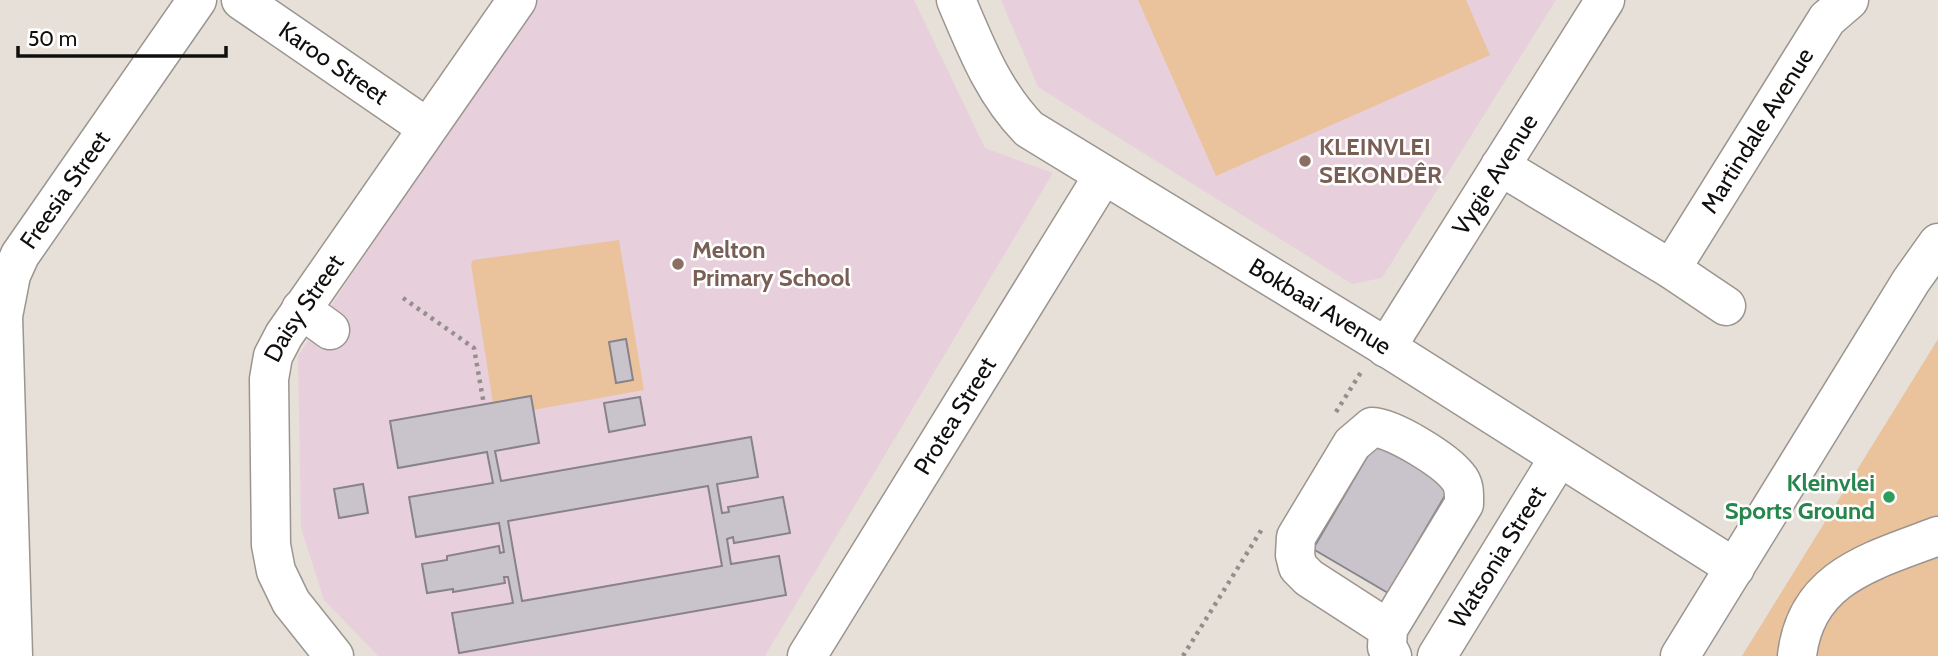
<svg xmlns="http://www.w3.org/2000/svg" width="1938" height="656" viewBox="0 0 1938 656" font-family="Cabin,sans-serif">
<rect width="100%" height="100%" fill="#e6e0d9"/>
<path fill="#e7d0db" d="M534 0H914L985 148 1053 173 765 656H378L324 600 301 528 298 356Z
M1001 0H1556L1382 278 1352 284 1038 87Z"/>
<path fill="#eac39c" d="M1138 0H1466L1490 55 1216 176Z
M619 240 644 390 533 410 493 403 471 264 473 260Z
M1938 339V656H1742Z"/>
<path fill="#c9c4cb" stroke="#88838a" stroke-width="2" fill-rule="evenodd" d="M626 339 633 380 616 383 609 342Z
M531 396 539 443 495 451 501 481 751 437 758 477 717 484 722 513 729 512 728 507 783 497 790 533 734 543 733 537 727 539 731 564 779 556 786 595 459 653 452 613 513 603 508 577H504L505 583 453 592V589L427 593 422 564 447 560V556L499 546 500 553 504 552 499 523 416 537 409 497 493 483 487 452 398 468 390 421ZM708 486 722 566 522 601 508 521Z
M640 397 645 425 609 432 604 403Z
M1378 438 1453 482 1388 593 1313 549Z
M363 484 368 513 339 518 334 489Z"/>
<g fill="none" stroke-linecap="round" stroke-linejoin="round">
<defs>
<g id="minor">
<path id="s1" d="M241 0 426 127"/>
<path id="s2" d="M956 0C976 47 993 92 1029 129L1378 342 1735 568"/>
<path d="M1500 166 1671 269 1726 306"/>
<path id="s3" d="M1671 269 1827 19 1849 0"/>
<path d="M301 309 330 330"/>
<path id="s4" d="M1386 348 1605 0"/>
<path d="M1388 629 1309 578 1298 567 1295 555 1296 537 1352 444 1372 427C1393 428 1445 460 1458 477 1465 485 1464 494 1464 504L1388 629 1387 647 1392 656"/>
<path id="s5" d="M13 656 3 316 11 275 20 255 197 0"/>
<path id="s6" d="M334 656 291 602 276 571 271 545 269 379 273 356 284 335 517 0"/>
<path id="s7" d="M807 656 1103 176"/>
<path id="s8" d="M1437 656 1558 459"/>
<path d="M1680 656 1911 281 1938 243"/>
<path d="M1797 656C1806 576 1873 561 1938 536"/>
</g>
</defs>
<use href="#minor" stroke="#9c958f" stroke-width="41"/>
<path stroke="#948f8a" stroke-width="4.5" stroke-dasharray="3.5 5" stroke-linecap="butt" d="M403 298 474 348 484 405
M1336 412 1363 369
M1183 656 1262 529"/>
<use href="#minor" stroke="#fff" stroke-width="38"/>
</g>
<g fill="#8d6e63" stroke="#fff" stroke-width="2.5">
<circle cx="1305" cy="161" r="7"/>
<circle cx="678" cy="264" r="7"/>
</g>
<circle fill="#2e9e5b" stroke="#fff" stroke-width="2.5" cx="1889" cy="497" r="7"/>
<g text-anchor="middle" stroke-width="5" stroke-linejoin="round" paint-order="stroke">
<g font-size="24" fill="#110f0d" stroke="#fff">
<text dy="8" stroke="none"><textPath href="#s1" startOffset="112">Karoo Street</textPath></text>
<text dy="8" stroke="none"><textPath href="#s3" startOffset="163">Martindale Avenue</textPath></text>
<text dy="8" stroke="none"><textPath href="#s4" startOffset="205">Vygie Avenue</textPath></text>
<text dy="8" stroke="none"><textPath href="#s5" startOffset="483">Freesia Street</textPath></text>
<text dy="8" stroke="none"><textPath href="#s2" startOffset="490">Bokbaai Avenue</textPath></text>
<text dy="8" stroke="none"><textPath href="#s6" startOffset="376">Daisy Street</textPath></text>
<text dy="8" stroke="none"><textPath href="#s7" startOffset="282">Protea Street</textPath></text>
<text dy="8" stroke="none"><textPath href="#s8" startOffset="116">Watsonia Street</textPath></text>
</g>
<g font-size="24" font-weight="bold" fill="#785e54" stroke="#fff" text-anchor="start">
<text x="1319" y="155">KLEINVLEI<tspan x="1319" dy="28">SEKONDÊR</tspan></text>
<text x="692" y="258">Melton<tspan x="692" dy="28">Primary School</tspan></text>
</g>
<g font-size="24" font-weight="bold" fill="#27864d" stroke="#fff" text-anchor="end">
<text x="1875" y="491">Kleinvlei<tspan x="1875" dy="28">Sports Ground</tspan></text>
</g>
</g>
<path d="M18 46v10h208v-10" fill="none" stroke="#110f0d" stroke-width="3.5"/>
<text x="28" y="46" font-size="21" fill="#110f0d" stroke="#ffffff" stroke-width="5" paint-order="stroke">50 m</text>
</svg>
